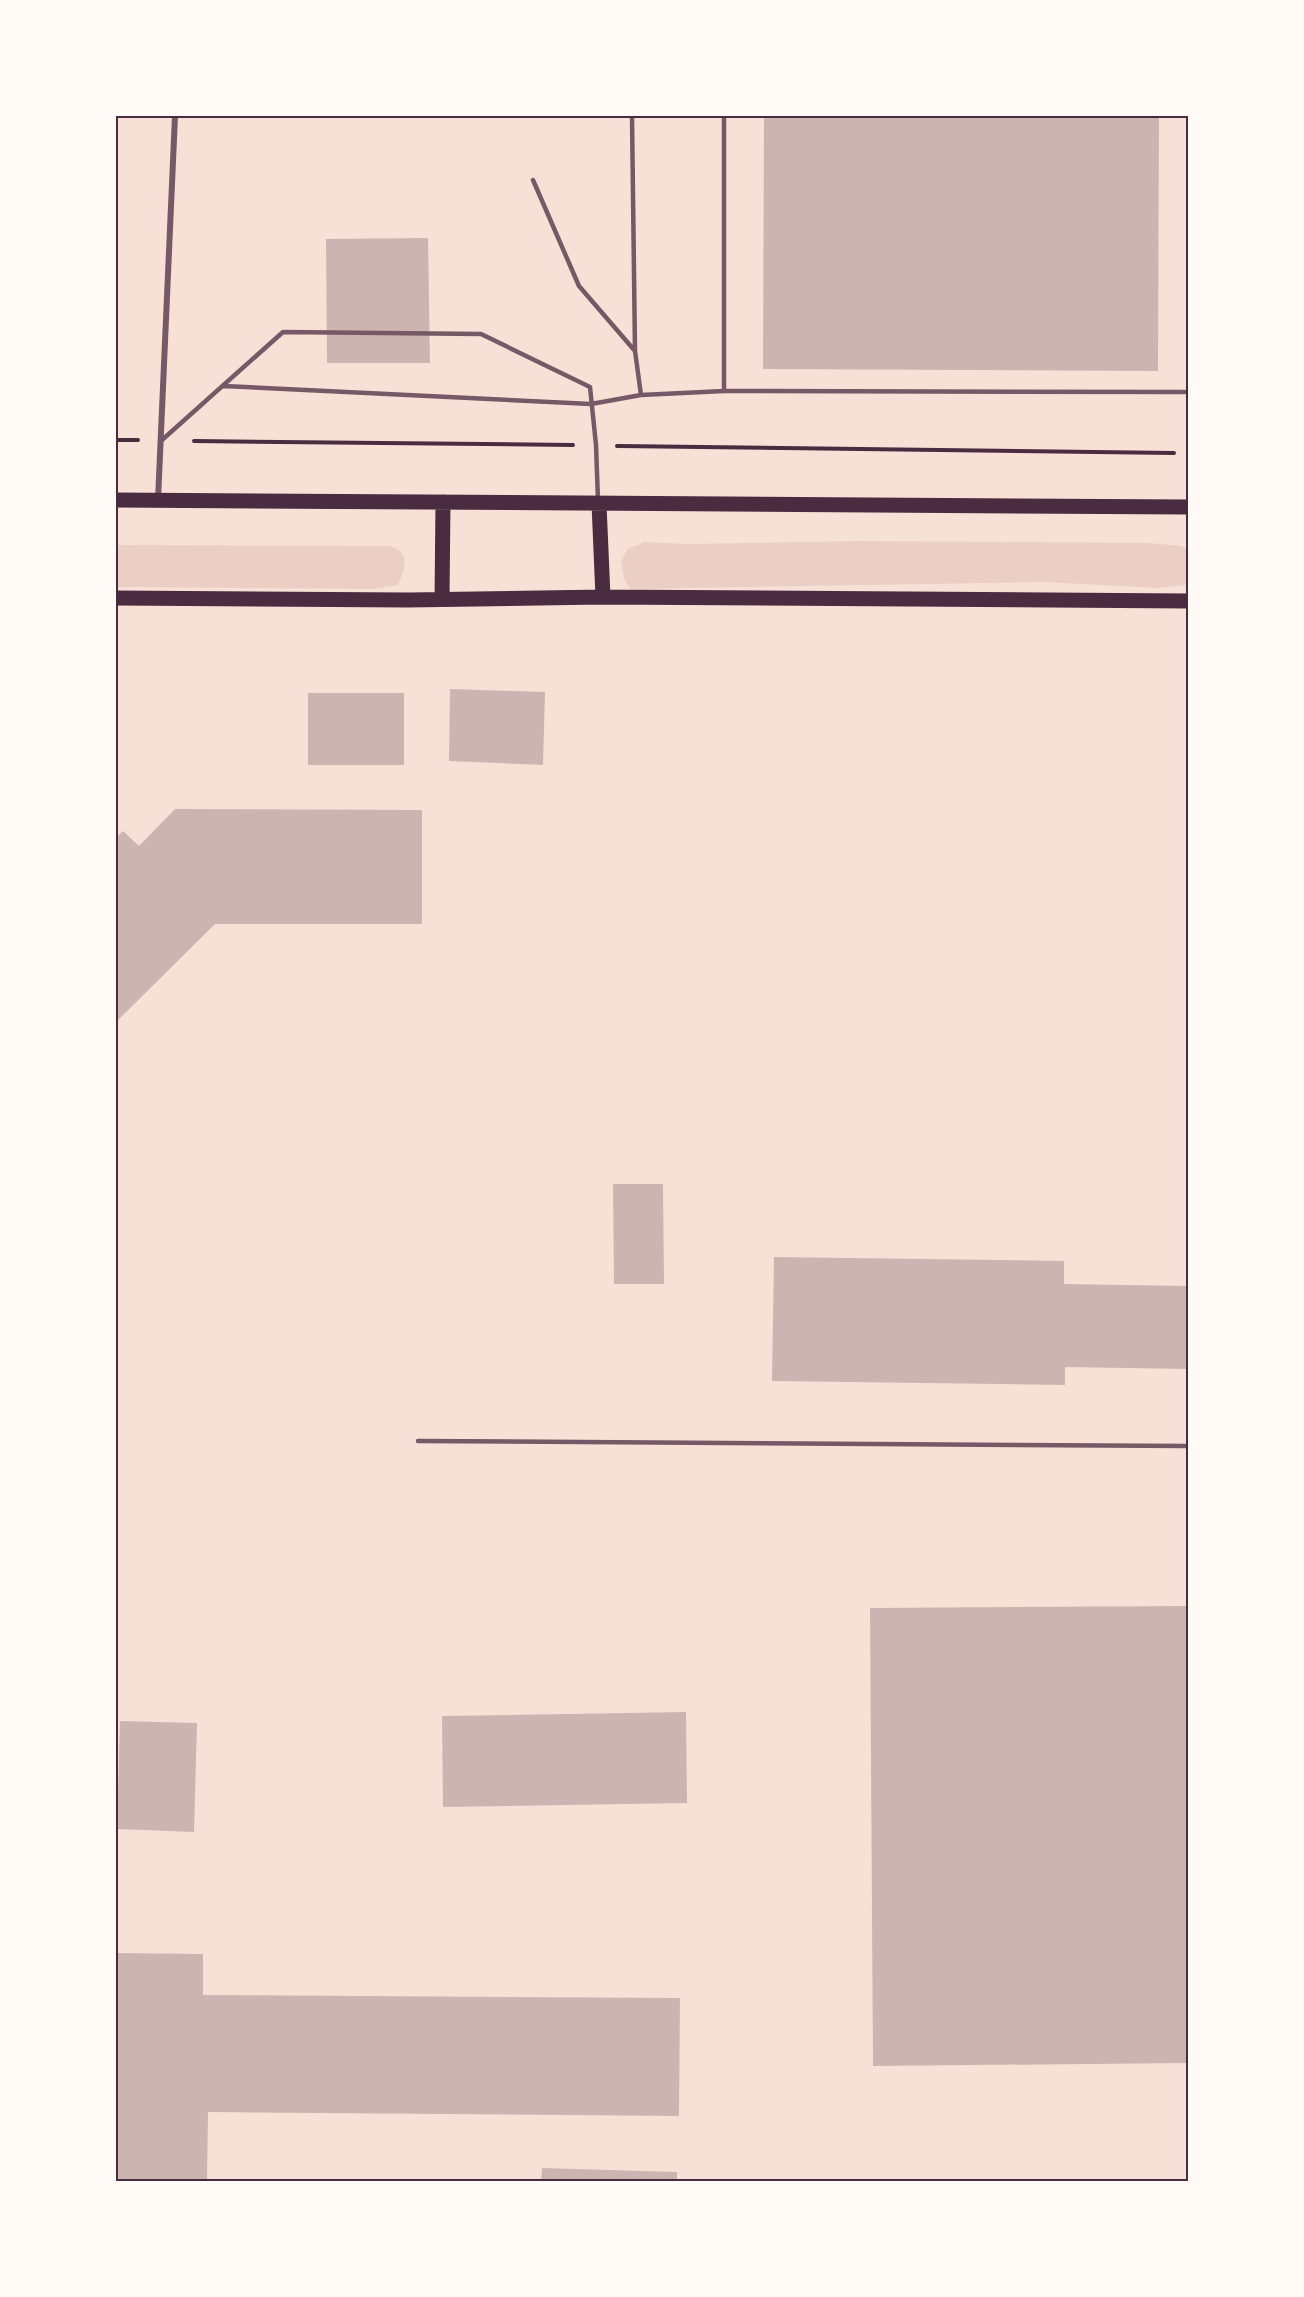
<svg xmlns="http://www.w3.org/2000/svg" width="1304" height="2297" viewBox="0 0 1304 2297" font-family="Raleway,sans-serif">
<rect width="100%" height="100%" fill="#f7e1d7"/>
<path fill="#ebcfc5" d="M856 541 1149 543 1182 546 1188 550V583L1185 585 1158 588 1043 582 630 589 624 578 621 560 628 549 644 542 687 544Z
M116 545 389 546C412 551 405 569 398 585L373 589 116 587Z"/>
<path fill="#ccb4b1" d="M764 116H1159L1158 371 763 369Z
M428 238 430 363H327L326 239Z
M450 689 545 692 543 765 449 761Z
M308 693H404V765H308Z
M175 809 422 810V924H215L116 1022V838L123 831 139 846Z
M613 1184H663L664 1284H614Z
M774 1257 1064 1261V1284L1188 1286V1369L1065 1367V1385L772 1381Z
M1188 1606V2063L873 2066 870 1608Z
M686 1712 687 1803 443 1807 442 1716Z
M120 1721 197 1723 194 1832 117 1829Z
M116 1953 203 1954V1995L680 1998 679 2116 208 2112 207 2182H116Z
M542 2168 677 2172V2182H541Z"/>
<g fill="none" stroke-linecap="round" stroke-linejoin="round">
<path stroke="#4a2c40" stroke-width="4" d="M116 440H138
M194 441 573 445
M617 446 1174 453"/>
<path stroke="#755966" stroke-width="4.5" d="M632 116 635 351 641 395
M724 116V391
M533 180 579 286 635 351
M223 386 591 404 641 395 724 391 1188 392
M162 440 283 332 481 334 590 387 596 445 598 501
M418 1441 1188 1446"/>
<path stroke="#755966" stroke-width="6" d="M158 500 175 116"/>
<path stroke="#4a2c40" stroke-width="15" d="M116 500 1188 507
M599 504 603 597
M116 598 408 600 603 597 1188 601
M442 599 443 502"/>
</g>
<rect width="1304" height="2297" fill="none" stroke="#fffaf5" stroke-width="234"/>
<rect x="117" y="117" width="1070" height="2063" fill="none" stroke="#4a2c40" stroke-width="2"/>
</svg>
